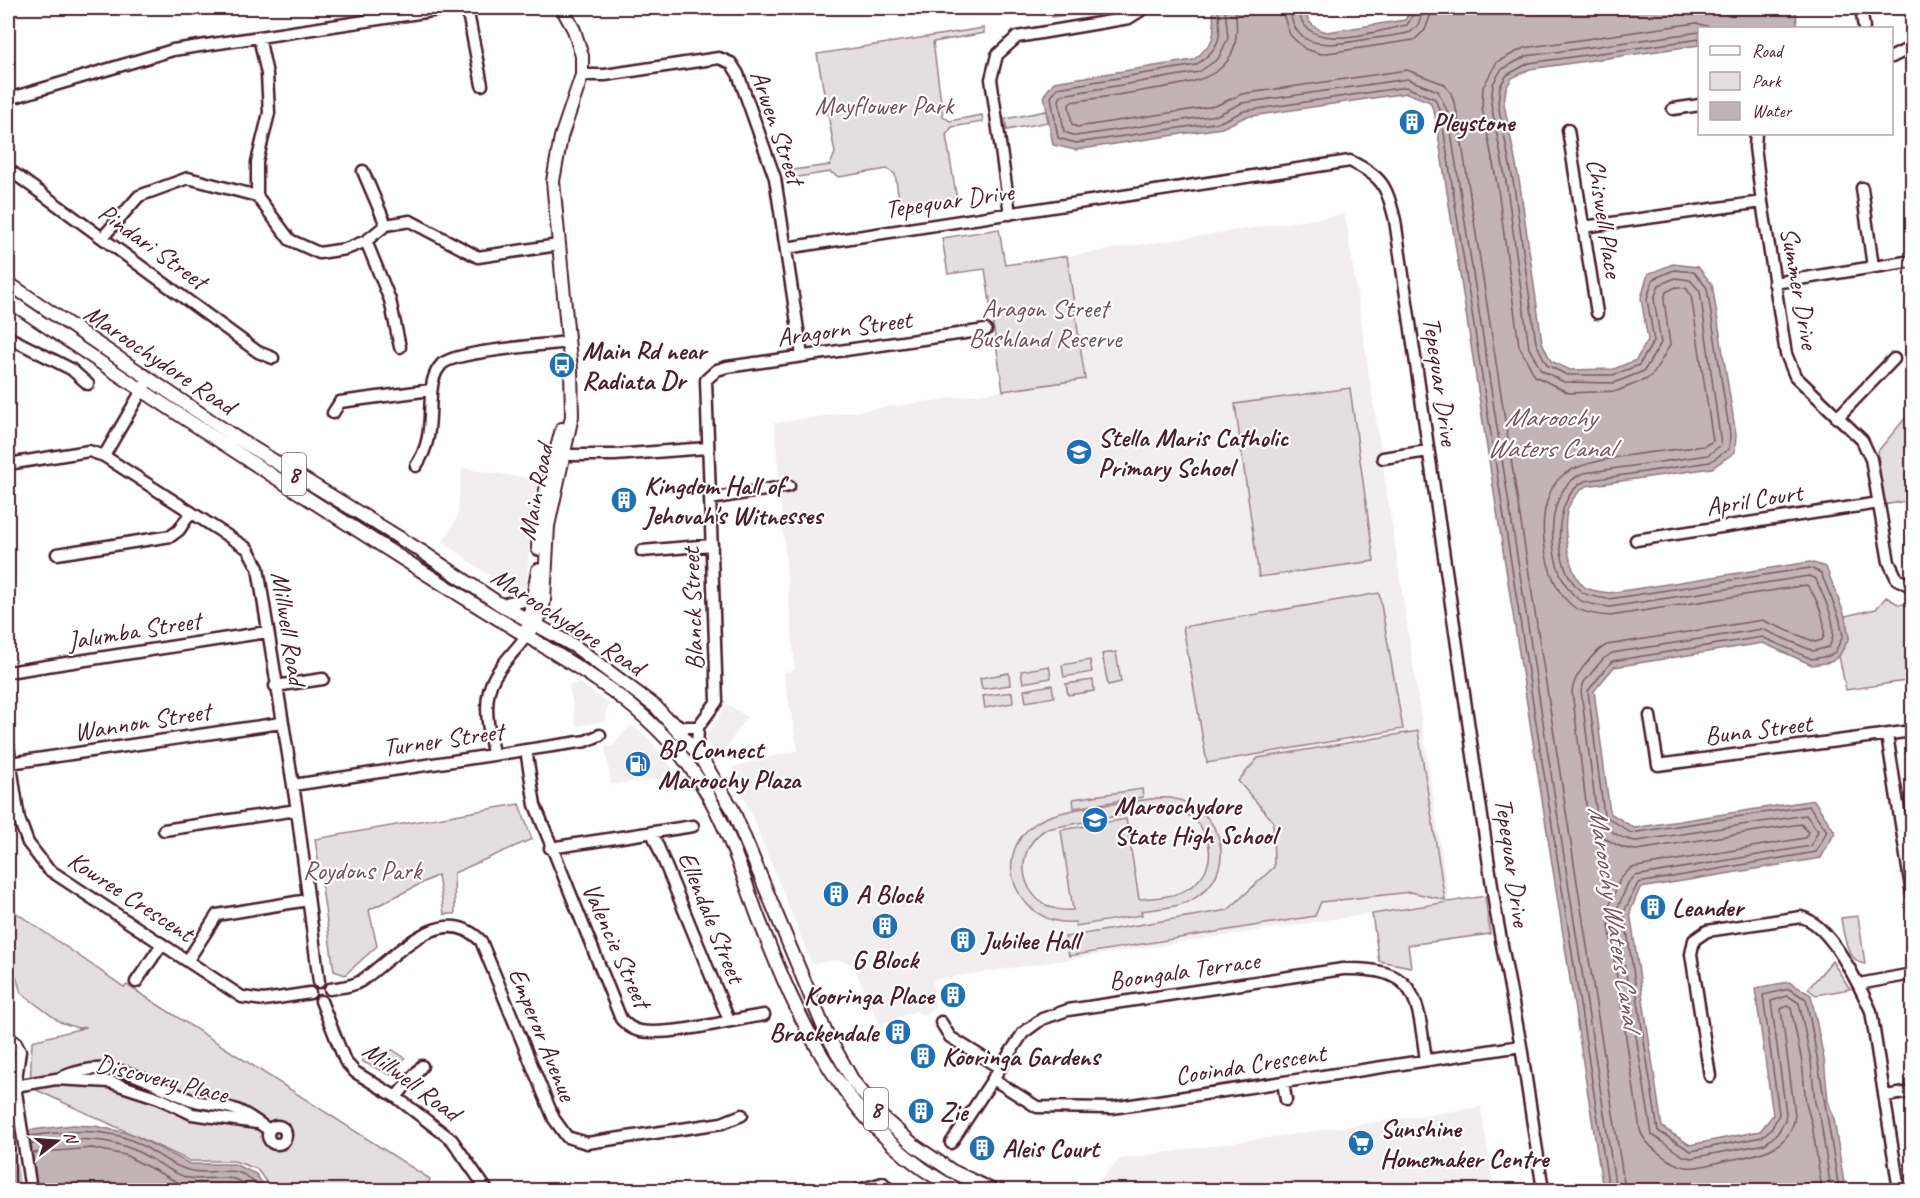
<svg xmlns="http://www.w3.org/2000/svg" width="1920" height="1198" viewBox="0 0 1920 1198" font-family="Caveat,sans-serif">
<rect width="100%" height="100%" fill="#fff"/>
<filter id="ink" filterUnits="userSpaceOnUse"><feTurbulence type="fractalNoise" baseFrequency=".0167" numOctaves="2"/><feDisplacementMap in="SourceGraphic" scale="12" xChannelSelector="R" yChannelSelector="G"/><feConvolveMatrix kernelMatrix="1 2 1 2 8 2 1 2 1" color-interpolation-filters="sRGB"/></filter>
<g filter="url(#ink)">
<path fill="#f2eeef" d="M1345 214 1449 902 933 980 935 1007 923 1015 915 1011 880 1025 853 965 840 960 812 964 732 767 798 750 783 672 795 670 774 423 1085 379 1067 256Z
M462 468 539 480 529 531 527 589 521 592 508 589 443 542 457 518Z
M580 683 610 704 605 712 607 721 576 726 569 685Z
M727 704 747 717 721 755 708 744 707 734Z
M631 725 649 739 681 779 683 786 667 789 663 782 655 778 611 785 605 747 612 746Z
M1481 1107 1494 1190H1090L1120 1159Z"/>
<path fill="#e5dee0" stroke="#987e86" stroke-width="1.5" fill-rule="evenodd" d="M1050 8H1101V10L1052 17Z
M984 28V33L933 42 943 116 950 121 982 115 983 122 952 127 946 135 957 200 901 212 895 174 887 169 839 177 830 172 786 179 785 171 830 165 835 153 817 54Z
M1046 111 1048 122 1007 130 1005 119Z
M999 229 1005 265 1067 256 1085 379 1003 391 985 269 948 274 942 238Z
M1350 388 1374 561 1259 577 1235 404Z
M1912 410V500L1883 505 1878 451Z
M1379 593 1403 729 1207 763 1183 627Z
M1886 597 1898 604 1912 605V680L1846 690 1839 656 1849 638 1845 616 1876 609Z
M1116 652 1121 682 1108 685 1102 654Z
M1090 660 1092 672 1064 677 1062 665Z
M1049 666 1051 678 1023 683 1021 671Z
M1009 673 1010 685 982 689 980 678Z
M1093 680 1094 691 1068 695 1066 684Z
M1052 685 1054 697 1026 702 1024 690Z
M1012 692 1013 703 985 708 983 696Z
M1418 731 1445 900 1411 892 1321 902 1315 916 1069 956 1065 937 1228 910 1274 867 1273 821 1238 781 1258 758Z
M1142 789 1143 797 1074 808 1073 799Z
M1158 798C1216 794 1246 866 1195 898 1180 908 1159 908 1141 911L1142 915 1076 926 1075 922C1018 927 987 856 1036 823 1059 807 1128 803 1158 798ZM1160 808C1204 805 1230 862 1189 888 1176 897 1155 898 1139 899L1126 819 1061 830 1073 910C1025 915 1005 855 1046 829Z
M519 804 532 839 454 873 455 914H444L438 875 369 910 377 946 345 975 334 971 315 839Z
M1485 896 1490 934 1408 945 1411 967 1379 961 1372 914Z
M8 907 124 987 127 985 430 1179 426 1190H272L257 1169 234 1161H190L30 1087 32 1041 87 1027 78 1028 60 1022 21 993 8 949Z
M1858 916 1865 964C1847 962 1843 932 1841 918Z
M1832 961 1850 989 1816 995 1808 989Z
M393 1050 405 1058 391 1075 363 1062 361 1056Z"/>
<path fill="#c1b3b6" stroke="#91787e" stroke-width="1.5" d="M1212 8H1303C1308 22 1312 28 1327 32L1405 20 1412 8H1796L1797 25 1790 28H1700L1699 45 1530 69 1512 78 1506 88 1504 104 1520 185 1542 342 1551 361 1570 370 1614 369 1636 360 1648 340 1641 298 1648 274 1673 264 1698 267 1712 284 1736 435 1735 452 1712 468 1586 486C1578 492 1572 498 1568 508 1562 527 1568 576 1586 588 1592 591 1602 592 1609 593L1810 562 1826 567 1845 616 1849 638 1839 656 1831 662 1812 665 1763 643 1614 667 1594 691 1610 813 1634 828 1814 800 1835 832 1821 858 1640 888 1630 912 1662 1127 1690 1145 1760 1131 1773 1115 1755 988 1789 982 1811 995 1824 1059 1828 1101 1834 1119 1845 1190H1603L1435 115 1430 102 1407 93 1245 117 1222 128 1075 150 1053 145 1044 95 1054 82 1193 60C1216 43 1216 35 1212 8Z
M73 1125 95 1126 132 1134 190 1164H234L256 1174 267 1190H8V1133Z"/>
<path fill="#fff" d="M26 1128 35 1190H21L12 1129Z"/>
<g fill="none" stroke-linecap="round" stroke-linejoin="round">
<path stroke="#7a5a63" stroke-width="1.5" d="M1218 8C1222 37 1221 48 1196 65L1057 88 1051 97 1058 138 1076 143 1220 122 1244 111 1406 87 1435 99 1441 114 1609 1190
M1225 8 1228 38 1218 59 1199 72 1062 95 1059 100 1064 132 1076 136 1217 115 1242 103 1407 79 1438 91 1448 113 1616 1190
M1235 8C1245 74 1207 81 1153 89 1125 94 1098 98 1071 102L1069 105 1072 124 1077 127 1215 106 1242 94 1407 70 1444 84 1451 93 1457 112 1625 1190
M1281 8 1290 35 1305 49 1321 54 1414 40 1425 30 1433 8
M1290 8C1293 55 1336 44 1368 39 1382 37 1397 36 1411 32L1418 25 1424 8
M1298 8C1303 57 1375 31 1407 25L1417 8
M1714 28 1696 23 1524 48 1497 62 1483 87 1482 107 1498 189 1519 346 1535 376 1569 393 1617 391 1647 379 1654 373 1670 345 1664 300 1666 292 1676 287 1686 288 1691 295 1713 441 1704 446C1670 451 1587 456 1563 475 1530 501 1542 585 1574 607 1583 613 1599 615 1610 616L1807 585C1816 596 1830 628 1822 640L1815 642 1762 620 1607 645C1593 652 1574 675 1572 691L1588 819C1595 835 1620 850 1637 850L1801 824 1808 832 1805 838 1631 868 1620 879 1607 912 1640 1130C1644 1145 1670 1164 1686 1167 1697 1169 1712 1164 1723 1161 1752 1156 1791 1152 1795 1115L1781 1009 1787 1006 1791 1008 1802 1062 1806 1104 1812 1124 1822 1190
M1700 32 1526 56 1501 70 1493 84 1491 104 1507 187 1529 348 1541 370 1564 382 1614 383 1644 371 1661 343 1654 299 1659 285 1675 278 1690 280 1700 291 1721 445 1708 455 1584 473C1540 489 1546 574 1578 599 1586 605 1600 605 1610 607L1809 576 1816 579C1824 600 1841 625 1829 647L1813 651 1762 629 1612 653 1603 659 1584 682 1581 691 1597 817C1603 828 1624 841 1637 841L1806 815 1818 831 1811 846 1635 876 1628 883 1616 912 1652 1135 1683 1156 1691 1158 1765 1144 1777 1134 1785 1121 1786 1113 1771 1001 1788 996 1799 1003 1811 1061 1815 1103 1821 1122 1831 1190
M1700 39 1529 63 1507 75 1500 86 1498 104 1514 186 1536 343 1547 365 1567 375H1613L1639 365 1654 341 1647 299 1653 279 1674 270 1694 272 1707 288 1730 435 1729 449 1710 462 1585 481C1550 498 1553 570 1582 592 1589 597 1601 598 1609 599L1810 568 1821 573 1839 617 1843 636 1835 652 1829 656 1812 659 1762 637 1612 661 1588 691 1604 815 1631 833 1809 806 1827 831 1816 852 1638 883 1624 912 1658 1131 1691 1151 1762 1137 1772 1128 1779 1114 1763 995 1789 989 1806 999C1819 1062 1829 1126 1839 1190
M30 1136C64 1132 98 1127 131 1140 150 1147 168 1165 188 1170 218 1178 237 1158 260 1190
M31 1144C64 1140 95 1135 127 1147 148 1154 165 1170 185 1177 207 1184 235 1168 250 1190
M32 1153 92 1148 125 1155 185 1186 228 1187 237 1190"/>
<defs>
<path id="minor" d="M467 8 482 85
M1861 8 1864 28
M259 37 267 74 269 113 257 162V196L290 240 319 253 346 249 366 241 386 225 410 221 478 257 558 245
M1892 57 1912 47
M582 75H605L719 58 731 63 738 74 775 178 802 356
M8 99 173 50 452 8
M1673 109 1700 105
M1568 130 1597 313
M1756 134 1755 147 1762 202 1786 354 1795 376 1862 440 1871 459 1889 562 1897 579 1912 587
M8 169 258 352 273 358
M363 171 386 225
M1862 188 1873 267
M1010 214 991 79 997 55 1017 37 1129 18 1145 8
M1583 227 1762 202
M103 237 139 196 188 178 257 196
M366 241 390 300 400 347
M786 248 1350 161C1383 177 1386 185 1395 220L1496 913 1521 1046 1543 1190
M1774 283 1912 261
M8 337 71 369 88 384
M333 413 340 402 431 390
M1837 418 1894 359
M556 455H615L707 448
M104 456 148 380
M1383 458 1428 451
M8 464 89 451 104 456 248 549 258 568 297 810 319 982
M416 466C432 442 429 423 431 395 432 384 433 374 441 365 453 351 546 345 568 342
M710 499 789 486
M1636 540 1879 503
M642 551 712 545
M57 554 171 536 179 530 191 512
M8 672 267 632
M275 686 323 679
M1650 716 1658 765 1912 731
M670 720 682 727H698
M1887 735 1912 894
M8 745 19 819 28 843 48 869 242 997 264 1000 310 993
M526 750 535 805 621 1019C627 1025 631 1029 640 1031 672 1036 730 1020 764 1015
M697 753 698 727 717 701 706 380 717 370 727 367 986 330
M493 754C489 729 481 700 495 676 504 661 517 649 527 635
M10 763 281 723
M293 785 586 741 600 735
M164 830 297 810
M652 832 729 1020
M550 848 693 826
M188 960 217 915 308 900
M136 982 162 944
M1859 984 1912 974
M330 989C340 987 352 987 361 981 394 958 442 900 481 941L554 1119 567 1137 587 1143 722 1123 742 1115
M321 1001 345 1061 355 1072 396 1097 452 1140 487 1190
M941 1022 950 1037 1000 1068
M8 1037 16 1043 20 1051 15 1086 31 1190
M1710 1076 1691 954 1694 940 1707 931 1801 917C1830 924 1859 985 1871 1011L1899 1190
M62 1077C114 1055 143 1081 189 1099 203 1104 219 1104 234 1109 247 1113 258 1123 269 1130
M993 1079 1037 1107 1112 1108 1521 1046
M1283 1082 1286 1100
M15 1086 56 1079 110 1082 159 1098 192 1114 257 1123
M1885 1096 1912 1092
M396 1097 422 1066
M268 1135a9 9 0 1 1 18 0a9 9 0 1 1-18 0Z
M951 1143 1023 1033 1042 1019 1068 1010 1343 969C1419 967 1417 998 1426 1060
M859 1190 883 1183 890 1190"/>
<path id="major" d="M8 283 235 437 421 551 501 605 576 647 656 707 699 755 732 808 826 1033 853 1081 883 1118 915 1146 952 1171 992 1190
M8 300C160 404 315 504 471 602 549 652 634 690 690 767 723 812 738 862 757 914 798 1022 849 1135 958 1190
M538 549 539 517 562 429
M501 605 534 598
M528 626 538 570
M531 629 542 613 544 600 548 526 572 416 571 370 553 181 561 137 582 75V56L574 30 562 8"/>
</defs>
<use href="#minor" stroke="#4a1f2b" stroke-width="15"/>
<use href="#major" stroke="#4a1f2b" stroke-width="16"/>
<use href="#minor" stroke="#fff" stroke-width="10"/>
<use href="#major" stroke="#fff" stroke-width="12"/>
</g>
</g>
<defs>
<symbol id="building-disc" viewBox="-11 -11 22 22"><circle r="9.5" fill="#1f6fb2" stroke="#fff"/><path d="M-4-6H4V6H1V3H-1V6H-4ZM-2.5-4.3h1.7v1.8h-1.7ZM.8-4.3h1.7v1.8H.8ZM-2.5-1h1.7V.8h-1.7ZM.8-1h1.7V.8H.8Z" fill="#fff"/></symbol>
<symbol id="bus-disc" viewBox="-11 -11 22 22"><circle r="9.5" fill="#1f6fb2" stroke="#fff"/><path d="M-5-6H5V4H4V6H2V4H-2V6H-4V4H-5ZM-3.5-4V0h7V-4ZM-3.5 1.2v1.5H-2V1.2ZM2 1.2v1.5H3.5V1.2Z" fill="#fff"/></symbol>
<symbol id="school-disc" viewBox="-11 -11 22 22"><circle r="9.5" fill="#1f6fb2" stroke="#fff"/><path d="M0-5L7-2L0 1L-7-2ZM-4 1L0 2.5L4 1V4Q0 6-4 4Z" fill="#fff"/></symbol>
<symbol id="fuel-disc" viewBox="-11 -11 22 22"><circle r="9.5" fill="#1f6fb2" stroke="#fff"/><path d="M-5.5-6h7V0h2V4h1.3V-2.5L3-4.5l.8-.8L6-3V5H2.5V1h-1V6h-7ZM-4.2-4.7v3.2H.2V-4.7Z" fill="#fff"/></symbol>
<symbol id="supermarket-disc" viewBox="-11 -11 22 22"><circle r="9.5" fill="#1f6fb2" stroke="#fff"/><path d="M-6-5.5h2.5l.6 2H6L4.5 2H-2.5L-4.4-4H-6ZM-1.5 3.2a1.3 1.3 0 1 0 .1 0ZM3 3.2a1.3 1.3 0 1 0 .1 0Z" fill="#fff"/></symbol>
</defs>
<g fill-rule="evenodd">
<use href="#building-disc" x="1397" y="107" width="30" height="30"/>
<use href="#bus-disc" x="547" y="350" width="30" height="30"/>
<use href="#school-disc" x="1064" y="437" width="30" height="30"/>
<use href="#building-disc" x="609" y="485" width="30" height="30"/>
<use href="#fuel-disc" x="623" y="749" width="30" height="30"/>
<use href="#school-disc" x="1080" y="805" width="30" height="30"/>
<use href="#building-disc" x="821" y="879" width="30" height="30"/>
<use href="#building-disc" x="1638" y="892" width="30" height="30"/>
<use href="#building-disc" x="870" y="911" width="30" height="30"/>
<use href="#building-disc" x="948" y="925" width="30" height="30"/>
<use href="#building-disc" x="938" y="980" width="30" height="30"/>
<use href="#building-disc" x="883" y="1017" width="30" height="30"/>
<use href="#building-disc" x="908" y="1041" width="30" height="30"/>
<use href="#building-disc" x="906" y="1096" width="30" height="30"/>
<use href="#supermarket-disc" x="1346" y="1128" width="30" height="30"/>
<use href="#building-disc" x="967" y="1133" width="30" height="30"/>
</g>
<g text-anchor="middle" stroke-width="4.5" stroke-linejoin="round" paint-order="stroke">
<g fill="#fff" stroke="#80626b" stroke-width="1.5">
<rect x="282" y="453" width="24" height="42" rx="4.5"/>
<rect x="864" y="1088" width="24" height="42" rx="4.5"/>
</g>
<g font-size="24" font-weight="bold" fill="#4a1f2b">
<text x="294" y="482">8</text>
<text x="876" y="1117">8</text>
</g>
<g font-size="26" fill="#714f58" stroke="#fff">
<text x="884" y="114">Mayflower Park</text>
<text x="1045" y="317">Aragon Street<tspan x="1045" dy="30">Bushland Reserve</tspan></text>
<text x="362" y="879">Roydons Park</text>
</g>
<g font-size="26" font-weight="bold" fill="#4a1f2b" stroke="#fff" text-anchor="start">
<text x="1432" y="131">Pleystone</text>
<text x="582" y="359">Main Rd near<tspan x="582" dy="30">Radiata Dr</tspan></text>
<text x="1098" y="446">Stella Maris Catholic<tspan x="1098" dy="30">Primary School</tspan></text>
<text x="644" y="494">Kingdom Hall of<tspan x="644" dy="30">Jehovah's Witnesses</tspan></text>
<text x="658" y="758">BP Connect<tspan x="658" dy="30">Maroochy Plaza</tspan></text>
<text x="1114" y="814">Maroochydore<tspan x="1114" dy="30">State High School</tspan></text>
<text x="856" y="903">A Block</text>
<text x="1672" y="916">Leander</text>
<text x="982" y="949">Jubilee Hall</text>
<text x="885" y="968" text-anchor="middle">G Block</text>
<text x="934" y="1004" text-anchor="end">Kooringa Place</text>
<text x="878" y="1041" text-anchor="end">Brackendale</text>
<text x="942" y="1065">Kooringa Gardens</text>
<text x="940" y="1120">Zie</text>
<text x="1380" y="1137">Sunshine<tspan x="1380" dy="30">Homemaker Centre</tspan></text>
<text x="1002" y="1157">Aleis Court</text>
</g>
<g font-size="26" fill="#4a1f2b" stroke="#fff">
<text transform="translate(778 127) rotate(71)" y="9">Arwen Street</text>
<text transform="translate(949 200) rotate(-8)" y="9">Tepequar Drive</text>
<text transform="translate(1605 218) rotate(81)" y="9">Chiswell Place</text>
<text transform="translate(153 246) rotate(36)" y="9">Pindari Street</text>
<text transform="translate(1800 288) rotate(80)" y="9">Summer Drive</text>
<text transform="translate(844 328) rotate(-8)" y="9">Aragorn Street</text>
<text transform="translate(160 359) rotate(34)" y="9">Maroochydore Road</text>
<text transform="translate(1441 381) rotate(82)" y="9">Tepequar Drive</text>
<text transform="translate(535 492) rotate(-79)" y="9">Main Road</text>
<text transform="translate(1754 499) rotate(-9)" y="9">April Court</text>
<text transform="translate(692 609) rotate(-92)" y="9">Blanck Street</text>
<text transform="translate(568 621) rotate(33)" y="9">Maroochydore Road</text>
<text transform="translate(289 628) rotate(81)" y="9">Millwell Road</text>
<text transform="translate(134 630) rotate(-9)" y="9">Jalumba Street</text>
<text transform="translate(142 721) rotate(-9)" y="9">Wannon Street</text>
<text transform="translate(1758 729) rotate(-7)" y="9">Buna Street</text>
<text transform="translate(443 739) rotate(-8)" y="9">Turner Street</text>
<text transform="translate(1513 862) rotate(82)" y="9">Tepequar Drive</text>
<text transform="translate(131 896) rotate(33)" y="9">Kowree Crescent</text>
<text transform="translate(712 917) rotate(68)" y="9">Ellendale Street</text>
<text transform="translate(617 945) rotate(66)" y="9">Valencie Street</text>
<text transform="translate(1184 970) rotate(-8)" y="9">Boongala Terrace</text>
<text transform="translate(543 1034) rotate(68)" y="9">Emperor Avenue</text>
<text transform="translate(1250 1064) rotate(-9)" y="9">Cooinda Crescent</text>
<text transform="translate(162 1078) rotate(14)" y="9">Discovery Place</text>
<text transform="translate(412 1081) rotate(37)" y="9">Millwell Road</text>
</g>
<g font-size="27" font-style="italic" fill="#74535c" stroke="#fff">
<text x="1550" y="426">Maroochy<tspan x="1550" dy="31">Waters Canal</tspan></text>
<text transform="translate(1615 917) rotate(81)" y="9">Maroochy Waters Canal</text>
</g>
</g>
<rect width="1920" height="1198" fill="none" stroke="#fff" stroke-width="30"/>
<rect x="15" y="15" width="1890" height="1168" fill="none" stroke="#4a1f2b" stroke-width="2" filter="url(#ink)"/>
<rect x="1698" y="27" width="195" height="108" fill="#ffffff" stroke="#b7a5aa" stroke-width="1.5"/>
<rect x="1710" y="46" width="30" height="9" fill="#ffffff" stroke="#b7a5aa" stroke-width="1.5"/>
<text x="1752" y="57" font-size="18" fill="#4a1f2b">Road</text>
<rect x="1710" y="72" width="30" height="18" fill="#e5dee0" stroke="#b7a5aa" stroke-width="1.5"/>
<text x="1752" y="87" font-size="18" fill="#4a1f2b">Park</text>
<rect x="1710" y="102" width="30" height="18" fill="#c1b3b6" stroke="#b7a5aa" stroke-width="1.5"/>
<text x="1752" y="117" font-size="18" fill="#4a1f2b">Water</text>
<g transform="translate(57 1141) rotate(73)" stroke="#ffffff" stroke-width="4.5" paint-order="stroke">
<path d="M0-4.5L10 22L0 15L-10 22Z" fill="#4a1f2b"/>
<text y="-9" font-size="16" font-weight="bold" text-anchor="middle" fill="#4a1f2b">N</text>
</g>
</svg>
